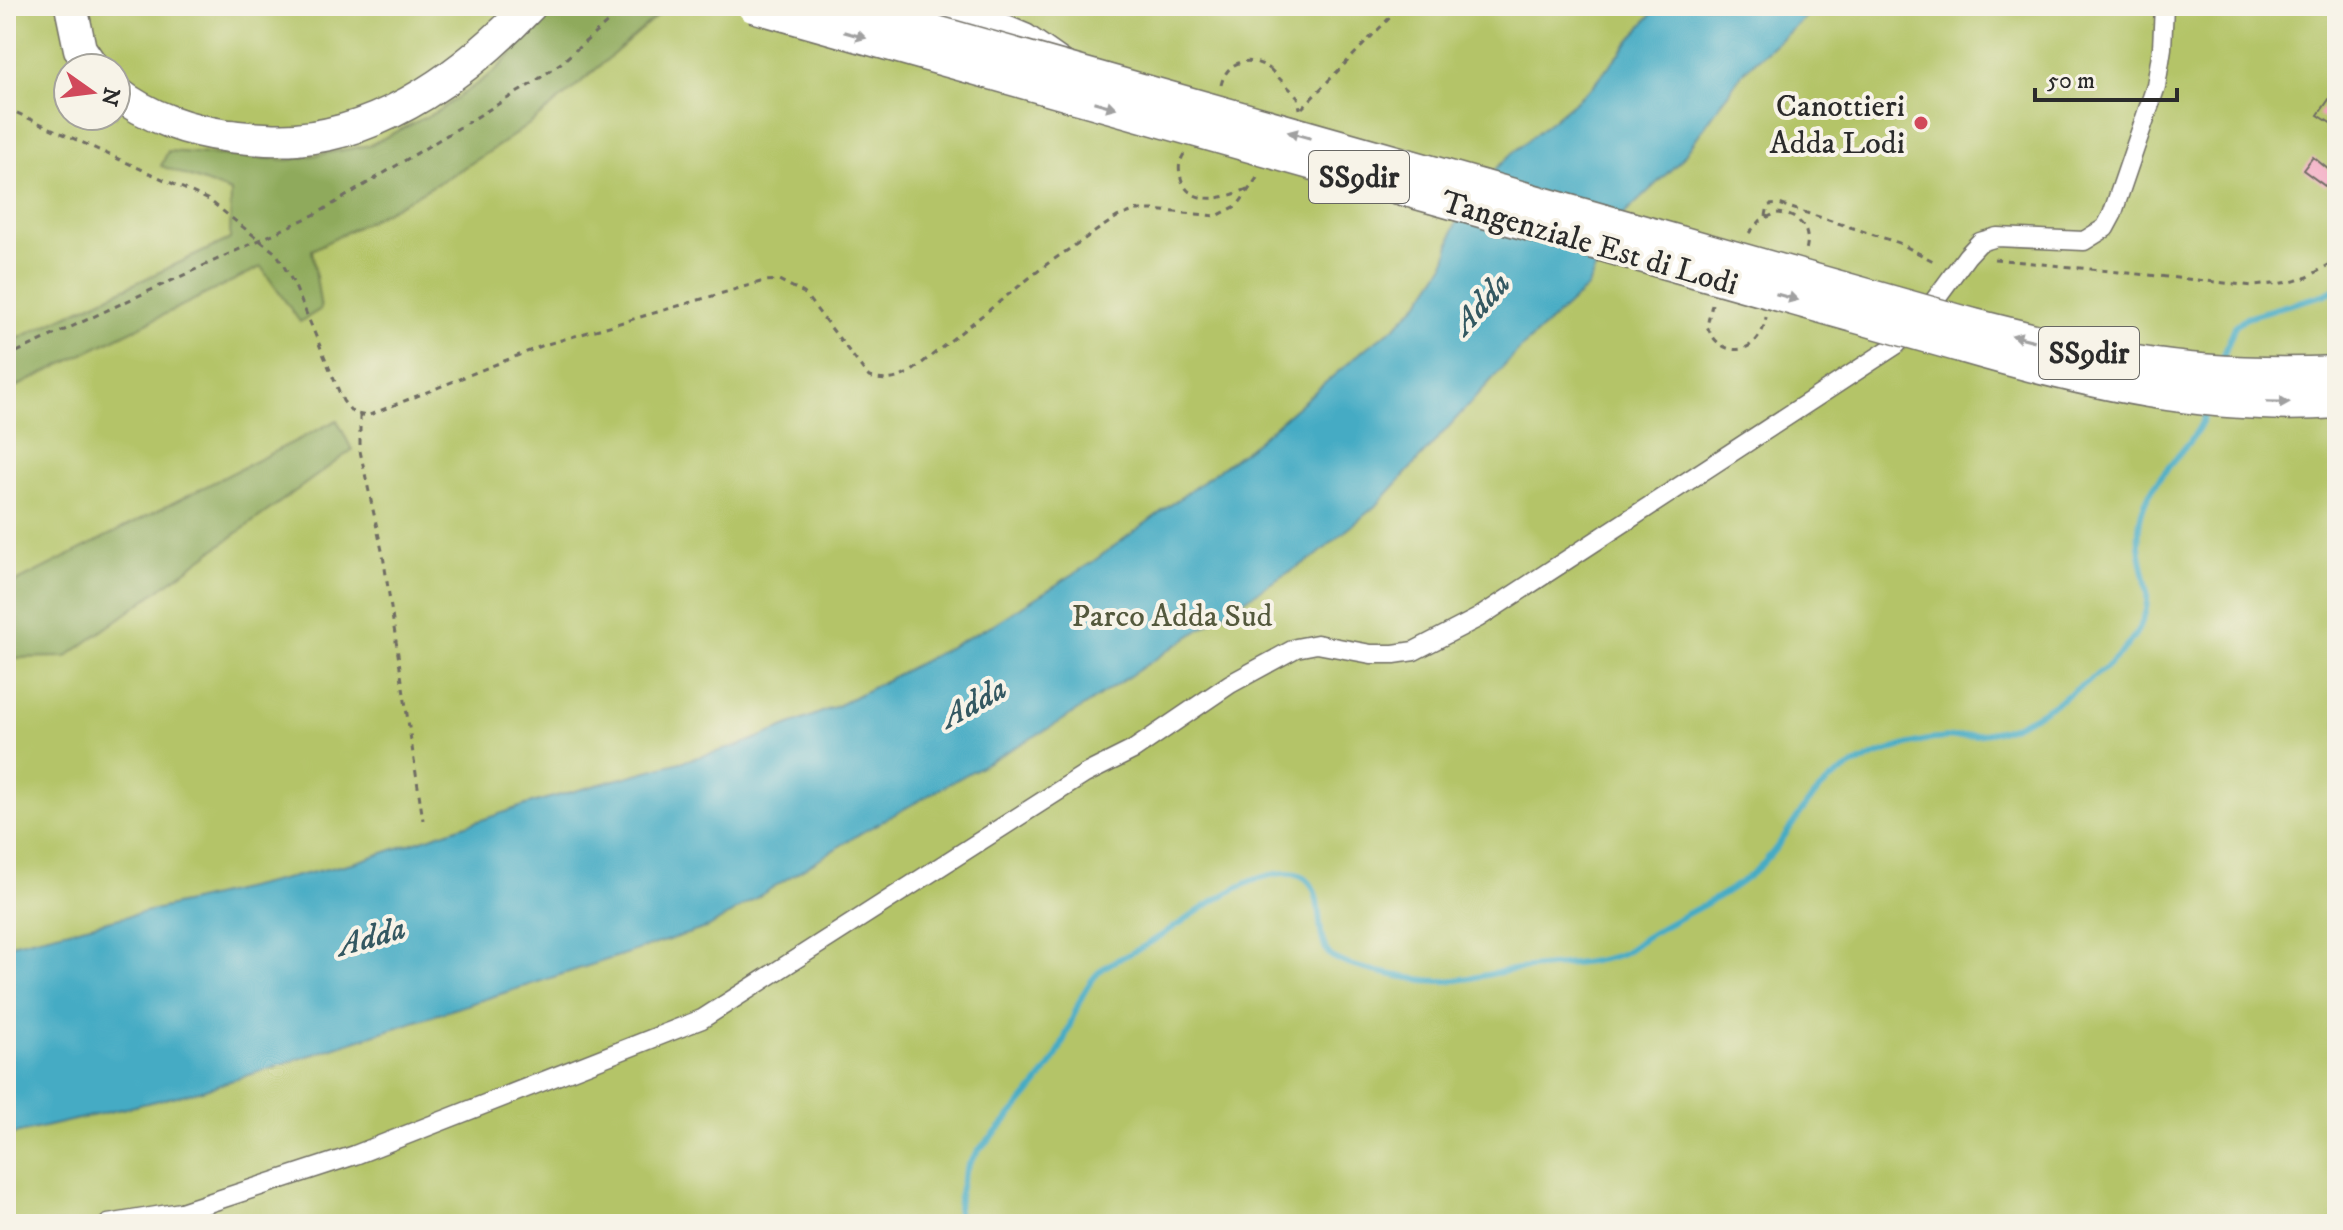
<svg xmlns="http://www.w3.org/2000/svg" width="2343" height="1230" viewBox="0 0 2343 1230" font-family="'IM FELL DW Pica',serif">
<rect width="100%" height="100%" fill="#f7f3e8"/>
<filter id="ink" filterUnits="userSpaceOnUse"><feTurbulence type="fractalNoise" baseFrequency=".0125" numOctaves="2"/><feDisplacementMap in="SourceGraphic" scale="16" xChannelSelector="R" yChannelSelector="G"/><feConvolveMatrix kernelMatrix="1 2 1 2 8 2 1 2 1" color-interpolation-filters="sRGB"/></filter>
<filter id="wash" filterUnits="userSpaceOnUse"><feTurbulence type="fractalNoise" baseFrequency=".006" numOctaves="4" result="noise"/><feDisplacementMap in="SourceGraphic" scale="32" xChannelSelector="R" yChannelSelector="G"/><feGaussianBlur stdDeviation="1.8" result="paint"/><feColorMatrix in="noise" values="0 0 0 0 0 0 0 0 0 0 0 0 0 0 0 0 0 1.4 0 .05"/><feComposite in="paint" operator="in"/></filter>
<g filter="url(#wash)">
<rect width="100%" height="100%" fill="#eee8ce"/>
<path fill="#b4c467" stroke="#707849" stroke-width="2" fill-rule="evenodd" d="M6 6H2337V1224H6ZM68 68H116V116H68Z"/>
<path fill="#8faa5c" stroke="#5d6a44" stroke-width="2" d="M558 6H642L662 12C623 45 585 80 545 112 474 168 392 209 312 250L321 309 300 322 261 267 6 392V344L230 239 231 192 161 166 168 151 289 160 370 145 440 110 495 71Z
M337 420 352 450 66 657 6 658V587Z"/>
<path fill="#44abc4" stroke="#386b78" stroke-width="2" d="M1658 6H1811L1805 18 1744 71 1680 161 1616 222 1587 288 1517 352 1379 503 1316 556 1266 586 1060 722 861 833 709 927 199 1091 6 1136V945L356 862 535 802 738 746 837 706 992 625 1091 563 1250 447 1367 347 1396 326 1421 300 1445 264 1453 230 1469 195 1510 155 1592 87Z"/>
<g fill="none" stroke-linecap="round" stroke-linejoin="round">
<path stroke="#44abc4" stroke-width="6" d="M2221 362 2235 326 2246 317 2326 294 2337 288
M957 1224C958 1207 959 1187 966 1171 972 1155 987 1141 999 1129 1018 1107 1040 1083 1055 1059 1071 1031 1076 994 1100 971 1112 960 1132 954 1146 945 1182 924 1232 883 1271 875 1336 860 1309 930 1329 954 1340 968 1422 981 1441 981 1465 981 1488 974 1512 970 1547 965 1584 966 1618 955 1630 951 1637 942 1648 936 1683 914 1724 898 1755 871 1789 841 1801 796 1844 771 1867 757 1901 745 1928 740 1951 737 1976 736 1999 731 2030 724 2105 673 2125 648 2170 595 2131 572 2140 520 2148 474 2195 451 2208 407"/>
</g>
<g id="blocks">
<path fill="#f39ebe" d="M2337 88V127L2318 115Z
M2313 157 2334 174 2325 186 2303 170Z"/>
</g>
</g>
<g filter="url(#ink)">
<use href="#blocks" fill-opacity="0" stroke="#6f6d64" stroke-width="2"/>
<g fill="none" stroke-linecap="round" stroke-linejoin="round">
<defs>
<path id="street" d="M108 1224 181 1212 355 1155 702 1019 1085 774 1133 750 1230 684 1296 648 1317 644 1371 654H1394L1414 651 1478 618 1896 345 1920 320 1967 256 1980 242 1997 237 2084 241 2105 228 2112 215 2156 86 2162 48 2164 6"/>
<path id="highway" d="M71 6 80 49 93 68
M915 6 1005 32 1024 40 1061 66
M116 92C147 117 190 131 229 136 250 138 274 141 296 139 387 132 469 70 530 6
M1970 324C2025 338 2080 352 2136 362 2202 373 2270 375 2337 372
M1964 347C2085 382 2210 411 2337 402"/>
</defs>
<use href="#street" stroke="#6f6d64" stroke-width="21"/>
<use href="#highway" stroke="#6f6d64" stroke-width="35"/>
<path stroke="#6f6d64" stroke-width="3" stroke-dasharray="6 6" stroke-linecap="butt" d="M1270 69 1298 97 1300 109
M6 108 209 200 277 254 294 284 343 401 353 413 367 416 544 345 764 281 779 280 804 293 869 377C887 382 896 380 912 371L1047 264 1117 217 1137 210H1153L1217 216 1238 205 1259 175
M1302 108 1401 6
M1184 154C1179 162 1178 168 1181 178 1190 209 1229 198 1251 187
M1766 216 1768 205 1779 204 1899 243 1937 263
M1749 233 1761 220 1777 213
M1994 259 2254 286 2291 282 2308 277 2337 260
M1712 304 1707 326C1721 362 1761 355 1766 317
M6 357 318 213 533 83 561 63 626 6
M360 415V451L383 555 423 820"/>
<use href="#street" stroke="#fff" stroke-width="18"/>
<use href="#highway" stroke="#fff" stroke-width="32"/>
<defs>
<path id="highway-bridge" d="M753 6 1964 347
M844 6 1970 324"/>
</defs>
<use href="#highway-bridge" stroke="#6f6d64" stroke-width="35" stroke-linecap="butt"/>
<path stroke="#6f6d64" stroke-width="3" stroke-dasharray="6 6" stroke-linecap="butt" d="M1221 85C1227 60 1250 55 1270 69
M1777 213C1798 214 1812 229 1806 250"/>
<use href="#highway-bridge" stroke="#fff" stroke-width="32"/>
</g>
<defs><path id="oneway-solid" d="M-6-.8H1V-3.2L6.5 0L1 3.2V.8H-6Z" transform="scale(2)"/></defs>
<g fill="#a0a0a0">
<use href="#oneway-solid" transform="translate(855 35) rotate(16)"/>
<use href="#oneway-solid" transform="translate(1105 105) rotate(16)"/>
<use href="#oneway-solid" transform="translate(1299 135) rotate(-164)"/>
<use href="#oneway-solid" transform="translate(1787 297) rotate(16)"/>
<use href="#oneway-solid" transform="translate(2023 338) rotate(-166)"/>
<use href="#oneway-solid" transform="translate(2278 402) rotate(1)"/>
</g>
</g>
<circle fill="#d1495b" stroke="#f7f3e8" stroke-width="3" cx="1921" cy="123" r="8"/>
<g text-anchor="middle" stroke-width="8" stroke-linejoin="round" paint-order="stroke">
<g fill="#f7f3e8" stroke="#686764" stroke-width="2">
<rect x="1309" y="151" width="100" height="52" rx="6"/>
<rect x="2039" y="327" width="100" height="52" rx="6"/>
</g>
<g font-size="30" font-weight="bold" fill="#2b2b2b">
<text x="1359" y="187">SS9dir</text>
<text x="2089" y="363">SS9dir</text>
</g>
<g font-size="32" fill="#2b2b2b" stroke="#f7f3e8" text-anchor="end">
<text x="1905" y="116">Canottieri<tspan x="1905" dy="37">Adda Lodi</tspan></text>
</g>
<g font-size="32" fill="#2b2b2b" stroke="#f7f3e8">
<text transform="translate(1590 242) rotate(16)" y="11">Tangenziale Est di Lodi</text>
</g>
<g font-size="32" fill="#54593d" stroke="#f7f3e8">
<text x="1172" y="626">Parco Adda Sud</text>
</g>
<g font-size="34" font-style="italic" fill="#345861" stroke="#f7f3e8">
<text transform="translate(1480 302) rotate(-48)" y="12">Adda</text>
<text transform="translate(973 701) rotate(-29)" y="12">Adda</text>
<text transform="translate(371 935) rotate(-16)" y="12">Adda</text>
</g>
</g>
<rect width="2343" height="1230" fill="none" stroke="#f7f3e8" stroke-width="32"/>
<g transform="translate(92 92) rotate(104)"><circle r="38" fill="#f7f3e8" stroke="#a5a39c" stroke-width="2"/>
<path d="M0-6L14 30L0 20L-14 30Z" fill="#d1495b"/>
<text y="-12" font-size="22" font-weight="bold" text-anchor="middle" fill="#2b2b2b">N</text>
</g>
<path d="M2035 88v12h142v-12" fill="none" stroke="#2b2b2b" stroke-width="4"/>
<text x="2047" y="88" font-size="24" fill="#2b2b2b" stroke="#f7f3e8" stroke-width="6" paint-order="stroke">50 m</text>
</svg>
